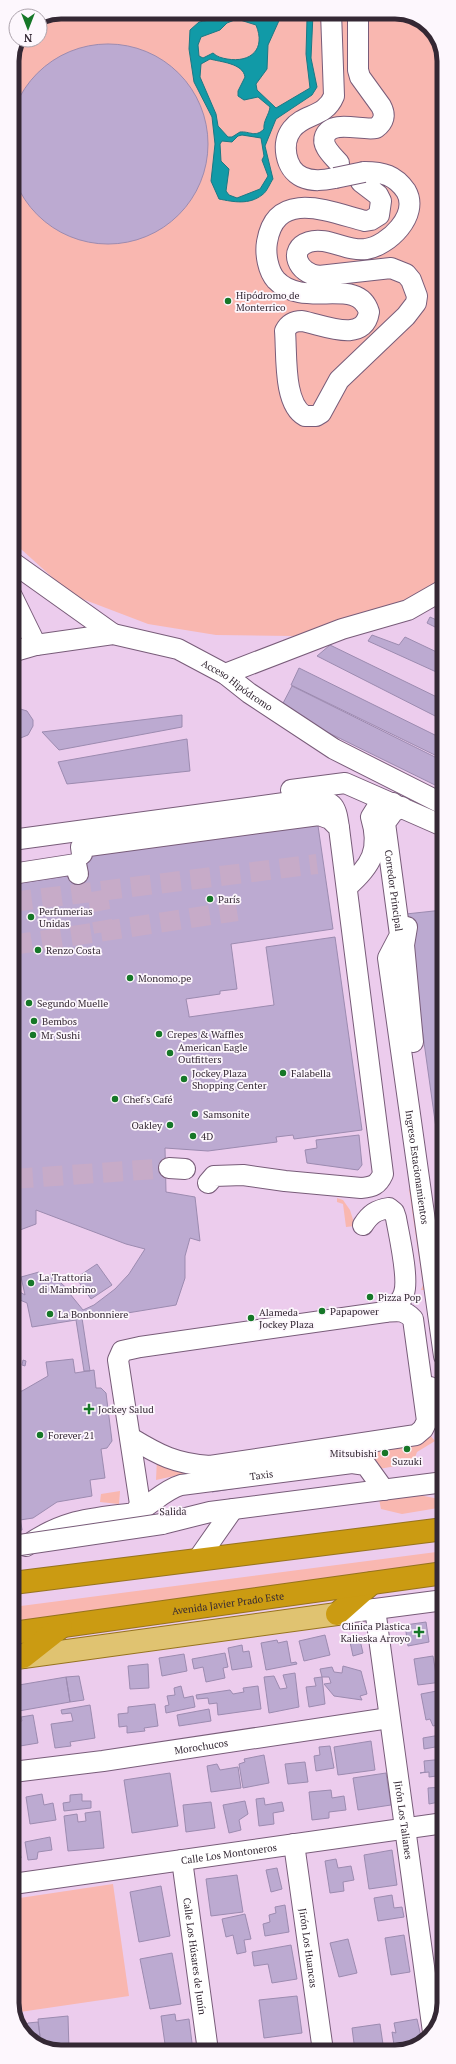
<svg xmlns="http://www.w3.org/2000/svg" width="456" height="2064" viewBox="0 0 456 2064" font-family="'PT Serif',serif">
<rect width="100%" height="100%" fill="#eccced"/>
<path fill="#f9b7b0" d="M61 12H401L428 24 443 52V589L374 624 293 636 216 635 148 624 72 595 12 541V61L21 40H40V21Z
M409 1189 413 1191 428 1290H421L423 1285Z
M337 1198 343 1200 350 1210 355 1226 346 1227 343 1204 337 1202Z
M429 1434 435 1441 417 1452 413 1463 379 1469 350 1453Z
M157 1459 192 1472 156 1480Z
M120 1491 119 1504 100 1502 101 1494Z
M414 1494 444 1500V1507L402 1514 381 1509 379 1499Z
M444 1551V1564L13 1625V1607Z
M113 1884 129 1996 13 2013V1899Z"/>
<path fill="#119aa7" stroke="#1c7884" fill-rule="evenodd" d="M251 12H285L282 14 268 45 267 69 256 84 257 90 276 108 310 88 306 54 307 19 303 12 313 14 311 58 317 87 312 95 276 119 265 146 273 179C270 183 267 192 262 195 249 205 234 202 219 199L211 181 215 144 212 117 194 82 189 49 190 30 199 22ZM237 19 256 25C266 49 251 63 227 59 222 58 217 57 213 53L203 58 199 56 198 45 201 37 220 30 227 23ZM210 59C220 62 243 63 245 77L238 91V96L244 100 258 97 270 107C269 115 263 121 264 129 255 138 250 131 240 132L232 137H228L218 126 216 114 200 77 201 64ZM242 135 261 138 264 156 262 160 268 176 260 189 237 198 229 195 226 191 229 169 221 161 220 144 222 141 232 142 238 136Z"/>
<path fill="#bcaad1" stroke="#9c8bb0" d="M8 144a100 100 0 1 1 200 0a100 100 0 1 1-200 0Z
M430 617 443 623V631L427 623Z
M372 635 399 645 405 637 443 655V675L368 641Z
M330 645 443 700V720L317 656Z
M299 668 443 739V759L291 685Z
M292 686 443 761V772L437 786 280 709Z
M17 708 27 711 33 720V726L28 735 18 739 12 738V709Z
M182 715V727L59 750 42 732Z
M187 739 190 771 67 784 58 762Z
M317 819 333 929 231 944 237 989 220 991V994L186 999 189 1015V1017L274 1005 266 947 335 937 362 1130 294 1139 293 1135 276 1137 277 1142 208 1151 165 1148 166 1192 195 1197 200 1241 190 1238 185 1256V1278L176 1305 103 1317 99 1312 82 1318 90 1371H84L76 1320 32 1327 27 1303 13 1297V1288L25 1295 21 1277 39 1272 42 1283 51 1274 72 1293 70 1294 83 1310 94 1305 115 1289 129 1274 145 1249 126 1244 36 1210V1224L20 1230 13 1223 12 884 88 873 85 853Z
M443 910 444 1185 406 914Z
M359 1135 362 1165 358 1170 307 1163 305 1150 317 1148 316 1140Z
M13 1224 20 1231 13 1239Z
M97 1264 112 1285 91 1299 76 1278Z
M13 1321 16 1330H13Z
M73 1359 75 1373 94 1370 96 1388H101L106 1393 112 1441 107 1448 101 1449 105 1478 90 1480 92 1496 57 1502 33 1518 20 1520 13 1470V1392L22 1391 48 1376 46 1362Z
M23 1360 26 1361 25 1366 22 1365Z
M13 1470 22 1530 13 1532Z
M250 1484V1486L212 1492V1489Z
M426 1622 429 1642 408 1646 405 1625Z
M325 1635 330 1655 304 1661 299 1641Z
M277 1640 278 1643 287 1641 291 1663 296 1662 297 1664 266 1670 261 1643Z
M360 1640 363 1653 353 1656 350 1642Z
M242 1645 243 1652 249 1651 252 1667 232 1670 228 1648Z
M225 1653 228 1667 223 1668 225 1678 206 1682 203 1667 194 1669 192 1659Z
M184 1654 187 1671 162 1676 159 1658Z
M433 1656 436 1674 440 1673 442 1682 418 1685 414 1659Z
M148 1664 149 1688 130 1689 128 1666Z
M343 1666 361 1671 367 1694 360 1696 362 1700 334 1696 324 1684 331 1683 329 1677H322L320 1669 332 1667 334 1672 342 1673Z
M295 1673 299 1707 269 1713 264 1677 274 1676 280 1689 287 1688 283 1675Z
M79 1676 84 1700 70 1702 66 1677Z
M66 1677 70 1702 13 1712V1686Z
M322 1677 325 1704 309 1707 306 1687 316 1686 314 1678Z
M181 1686 184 1698 193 1696 195 1707 166 1713 165 1706 169 1705 167 1696 175 1695 174 1688Z
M258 1686 261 1709 218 1715 217 1703 209 1704 208 1698 197 1699 196 1695 230 1690 233 1694 244 1692 243 1688Z
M442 1690 444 1698V1716L441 1717 442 1724 433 1726 430 1719 426 1720 421 1694Z
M155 1704 158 1726 144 1728 145 1731 127 1733V1726L119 1727 118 1714 128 1713V1707Z
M90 1705 95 1738 70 1742 71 1746 55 1748 51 1724 73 1721 71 1713 62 1714 61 1710Z
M209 1709 211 1721 179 1726 177 1715Z
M33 1715 38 1743 20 1746 17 1722 22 1721 21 1717Z
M440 1735 441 1746 424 1749 423 1738Z
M371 1741 375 1770 338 1775 334 1747Z
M330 1746 334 1768 316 1771 314 1756 320 1755 319 1747Z
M264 1755 269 1783 243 1788 239 1764 245 1762 244 1759Z
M444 1759V1775L429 1777V1772L420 1773 425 1772 424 1761Z
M305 1762 308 1782 288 1784 285 1764Z
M217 1764 220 1770 238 1767 241 1788 211 1792 207 1766Z
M170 1773 178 1826 132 1833 124 1780Z
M386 1773 391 1805 358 1810 353 1778Z
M444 1778V1801L429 1804 428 1788 442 1787 440 1779Z
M13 1790 19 1817 13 1818Z
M331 1790 332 1798 344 1796 346 1810 329 1812V1818L312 1820 309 1792Z
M42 1794 44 1805 53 1803 56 1820 30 1824 26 1797Z
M82 1794V1801H91V1808L64 1811 63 1803 70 1802V1795Z
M264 1798 265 1805 282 1802 284 1811 273 1813 274 1824 259 1826 256 1799Z
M245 1801 248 1814 239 1820 241 1830 229 1833 223 1805Z
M211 1802 215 1828 186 1832 183 1805Z
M100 1811 104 1848 68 1851 64 1816 77 1814 78 1822 86 1821 85 1813Z
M17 1835 21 1858 13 1859V1836Z
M50 1837 52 1850 38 1852 37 1859 28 1860 25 1842Z
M392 1850 397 1885 369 1889 364 1855Z
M440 1852H444V1877H442Z
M336 1859 338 1868 351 1866 354 1880 343 1882 344 1891 330 1893 325 1861Z
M277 1868 282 1889 271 1892 266 1870Z
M237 1875 243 1912 211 1916 206 1879Z
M161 1886 170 1936 139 1942 130 1892Z
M392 1895 394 1908 402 1907 404 1917 378 1921 374 1898Z
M285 1905 289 1932 265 1936 263 1924 270 1922 269 1915 276 1913 275 1907Z
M245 1914 251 1939 244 1940 246 1952 237 1954 233 1935 226 1937 222 1919Z
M404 1935 410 1972 391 1975 385 1938Z
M348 1939 357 1973 339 1977 330 1943Z
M291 1945 297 1979 272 1983 268 1964 254 1966 252 1952Z
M172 1953 181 2004 150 2009 140 1959Z
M297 1996 302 2033 264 2038 259 2000Z
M175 2014 176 2021 189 2019 193 2051H166L161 2016Z
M68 2016 69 2050 73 2052H55L41 2045 38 2019Z
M417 2019 422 2041 404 2051H395L392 2032 396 2033 394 2023Z
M38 2022 41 2043H37L26 2038 22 2029 28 2023Z
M380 2024 384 2051H355L352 2028Z"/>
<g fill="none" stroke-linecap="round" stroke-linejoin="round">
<path stroke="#c7abc8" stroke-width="20" stroke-dasharray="20 10" stroke-linecap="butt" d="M97 891 104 932
M12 902 317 864
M12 945 237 911
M13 1179 169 1168"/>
<defs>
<g id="minor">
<path d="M331 12 334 96C325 118 304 113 292 129 281 143 285 169 302 177 313 182 324 180 335 178"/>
<path d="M339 163C333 156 321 146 325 136 332 119 362 131 376 128 384 122 386 115 381 106L360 77 358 70V17L357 12"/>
<path d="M361 182 378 195 381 201 379 215 371 220 365 221C330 212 276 188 267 242 265 254 268 271 276 280 304 310 358 275 369 312 364 344 324 325 302 321 294 321 289 323 285 331 287 354 283 404 305 416H316L321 413 339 380 406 316 416 303 417 296 411 280 406 274 391 268 319 276C298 274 287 249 309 242 327 236 347 252 366 249 388 246 420 215 406 191 395 175 383 172 364 172"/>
<path d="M12 562 113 634"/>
<path d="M12 596 36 645"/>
<path id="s1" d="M12 652 36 645 113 634 178 649 225 674 249 693 334 749 443 804"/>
<path d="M225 674 342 629 408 610 443 590"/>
<path d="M291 790 345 783 443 826"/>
<path id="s2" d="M402 807 393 812 385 823 400 935 388 958 444 1356"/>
<path d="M12 840 313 799C335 801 336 807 339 828"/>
<path d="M82 854 81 847 319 815 330 819 339 828 383 1174C378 1185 373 1187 361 1188L285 1181 243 1175 214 1176 208 1183"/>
<path d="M12 874 76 864 78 874"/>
<path d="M347 887C371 866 381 850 371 817L376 809 393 803"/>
<path d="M407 927 404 945 413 1042"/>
<path d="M169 1168 185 1169"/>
<path d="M430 1387 444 1422"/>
<path d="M131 1438C159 1455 176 1464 210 1466L416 1435 423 1429 427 1421 413 1319C404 1309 397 1311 385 1312"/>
<path id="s3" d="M135 1513C151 1505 164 1490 181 1485L352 1463 366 1465 384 1490"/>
<path d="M162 1524 210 1512 444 1482"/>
<path d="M26 1546C64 1519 90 1519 135 1513L140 1504 118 1360 122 1351 140 1347 385 1312C393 1308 402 1302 404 1293 409 1278 399 1235 396 1218L394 1212 389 1208C376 1210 370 1214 363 1225"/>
<path d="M198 1559 233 1509"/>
<path id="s4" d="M375 1609 433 2032"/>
<path d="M337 1614 444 1600"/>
<path id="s5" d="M13 1772 103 1761 389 1718"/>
<path id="s6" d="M294 1844 323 2051"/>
<path id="s7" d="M182 1860 208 2051"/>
<path id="s8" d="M13 1884 444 1823"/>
</g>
<path id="major" d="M16 1658 337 1614"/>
<g id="highway">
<path d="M13 1583 444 1529"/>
<path d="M337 1614 372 1583"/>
<path id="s9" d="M13 1633 444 1573"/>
<path d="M23 1657 61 1627"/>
</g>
</defs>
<use href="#minor" stroke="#785c79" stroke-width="22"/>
<use href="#major" stroke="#96731e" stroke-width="24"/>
<use href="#highway" stroke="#96731e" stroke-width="24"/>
<use href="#minor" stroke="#fff" stroke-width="20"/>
<use href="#major" stroke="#e0c371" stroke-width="22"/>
<use href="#highway" stroke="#cb9b12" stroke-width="22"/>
<defs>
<path id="minor-bridge" d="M335 178 364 172
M13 1546 162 1524"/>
</defs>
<use href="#minor-bridge" stroke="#785c79" stroke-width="22" stroke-linecap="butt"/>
<use href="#minor-bridge" stroke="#fff" stroke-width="20"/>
</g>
<g fill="#167728" stroke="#fdf7fd" stroke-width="1.5">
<circle cx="228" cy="301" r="4"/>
<circle cx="210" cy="899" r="4"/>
<circle cx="31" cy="917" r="4"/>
<circle cx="38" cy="950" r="4"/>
<circle cx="130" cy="978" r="4"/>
<circle cx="29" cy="1003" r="4"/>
<circle cx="34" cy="1021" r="4"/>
<circle cx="159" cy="1034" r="4"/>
<circle cx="33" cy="1035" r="4"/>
<circle cx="170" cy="1053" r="4"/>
<circle cx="283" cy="1073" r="4"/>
<circle cx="184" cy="1079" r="4"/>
<circle cx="115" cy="1099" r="4"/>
<circle cx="195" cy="1114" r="4"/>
<circle cx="170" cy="1125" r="4"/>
<circle cx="193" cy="1136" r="4"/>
<circle cx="31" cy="1283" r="4"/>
<circle cx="370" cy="1297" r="4"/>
<circle cx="322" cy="1311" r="4"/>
<circle cx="50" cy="1314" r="4"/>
<circle cx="251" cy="1318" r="4"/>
<path d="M87 1403h4v4h4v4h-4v4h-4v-4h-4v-4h4z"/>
<circle cx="40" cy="1435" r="4"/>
<circle cx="407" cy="1449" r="4"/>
<circle cx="385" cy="1453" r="4"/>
<path d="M417 1626h4v4h4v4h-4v4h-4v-4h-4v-4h4z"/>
</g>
<g text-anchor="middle" stroke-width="3.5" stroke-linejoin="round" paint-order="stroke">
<g font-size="10" fill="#342834" stroke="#fdf7fd" text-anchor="start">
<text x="236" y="299">Hipódromo de<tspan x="236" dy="12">Monterrico</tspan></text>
<text x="218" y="903">París</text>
<text x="39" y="915">Perfumerias<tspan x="39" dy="12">Unidas</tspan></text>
<text x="46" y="954">Renzo Costa</text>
<text x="138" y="982">Monomo.pe</text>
<text x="37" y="1007">Segundo Muelle</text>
<text x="42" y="1025">Bembos</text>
<text x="167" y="1038">Crepes &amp; Waffles</text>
<text x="41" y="1039">Mr Sushi</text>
<text x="178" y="1051">American Eagle<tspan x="178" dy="12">Outfitters</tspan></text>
<text x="192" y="1077">Jockey Plaza<tspan x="192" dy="12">Shopping Center</tspan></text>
<text x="291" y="1077">Falabella</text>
<text x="123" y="1103">Chef's Café</text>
<text x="203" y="1118">Samsonite</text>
<text x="162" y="1129" text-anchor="end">Oakley</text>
<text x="201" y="1140">4D</text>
<text x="39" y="1281">La Trattoria<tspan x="39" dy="12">di Mambrino</tspan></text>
<text x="378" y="1301">Pizza Pop</text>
<text x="330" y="1315">Papapower</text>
<text x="259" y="1316">Alameda<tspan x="259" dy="12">Jockey Plaza</tspan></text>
<text x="58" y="1318">La Bonbonniere</text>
<text x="98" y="1413">Jockey Salud</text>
<text x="48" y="1439">Forever 21</text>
<text x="377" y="1457" text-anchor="end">Mitsubishi</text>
<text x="407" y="1465" text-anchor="middle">Suzuki</text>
<text x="410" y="1630" text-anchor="end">Clinica Plastica<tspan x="410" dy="12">Kalieska Arroyo</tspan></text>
</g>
<g font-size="10" fill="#342834" stroke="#fdf7fd">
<text dy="4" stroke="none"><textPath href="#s1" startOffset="239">Acceso Hipódromo</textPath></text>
<text dy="4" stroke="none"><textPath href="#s2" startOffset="92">Corredor Principal</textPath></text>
<text dy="4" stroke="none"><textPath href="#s2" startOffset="374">Ingreso Estacionamientos</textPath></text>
<text dy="4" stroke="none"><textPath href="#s3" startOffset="135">Taxis</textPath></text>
<text transform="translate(173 1511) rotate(-1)" y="4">Salida</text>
<text dy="4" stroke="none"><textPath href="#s9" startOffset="217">Avenida Javier Prado Este</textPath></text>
<text dy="4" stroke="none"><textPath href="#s5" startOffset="190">Morochucos</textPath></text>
<text dy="4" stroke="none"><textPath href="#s4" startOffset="213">Jirón Los Talianes</textPath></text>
<text dy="4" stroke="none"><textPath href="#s8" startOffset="218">Calle Los Montoneros</textPath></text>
<text dy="4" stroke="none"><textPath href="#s6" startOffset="105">Jirón Los Huancas</textPath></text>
<text dy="4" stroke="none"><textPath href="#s7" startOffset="97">Calle Los Húsares de Junín</textPath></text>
</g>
</g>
<path d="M0 0H456V2064H0ZM61 19H395A42 42 0 0 1 437 61V2003A42 42 0 0 1 395 2045H61A42 42 0 0 1 19 2003V61A42 42 0 0 1 61 19Z" fill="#fdf7fd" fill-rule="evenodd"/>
<path fill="none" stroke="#342834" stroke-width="5" d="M61 19H395A42 42 0 0 1 437 61V2003A42 42 0 0 1 395 2045H61A42 42 0 0 1 19 2003V61A42 42 0 0 1 61 19Z"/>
<g transform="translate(28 28) rotate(180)"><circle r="19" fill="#fdf7fd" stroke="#ada4ad"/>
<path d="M0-3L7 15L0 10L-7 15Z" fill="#167728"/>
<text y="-6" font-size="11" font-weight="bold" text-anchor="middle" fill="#342834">N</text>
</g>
</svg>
